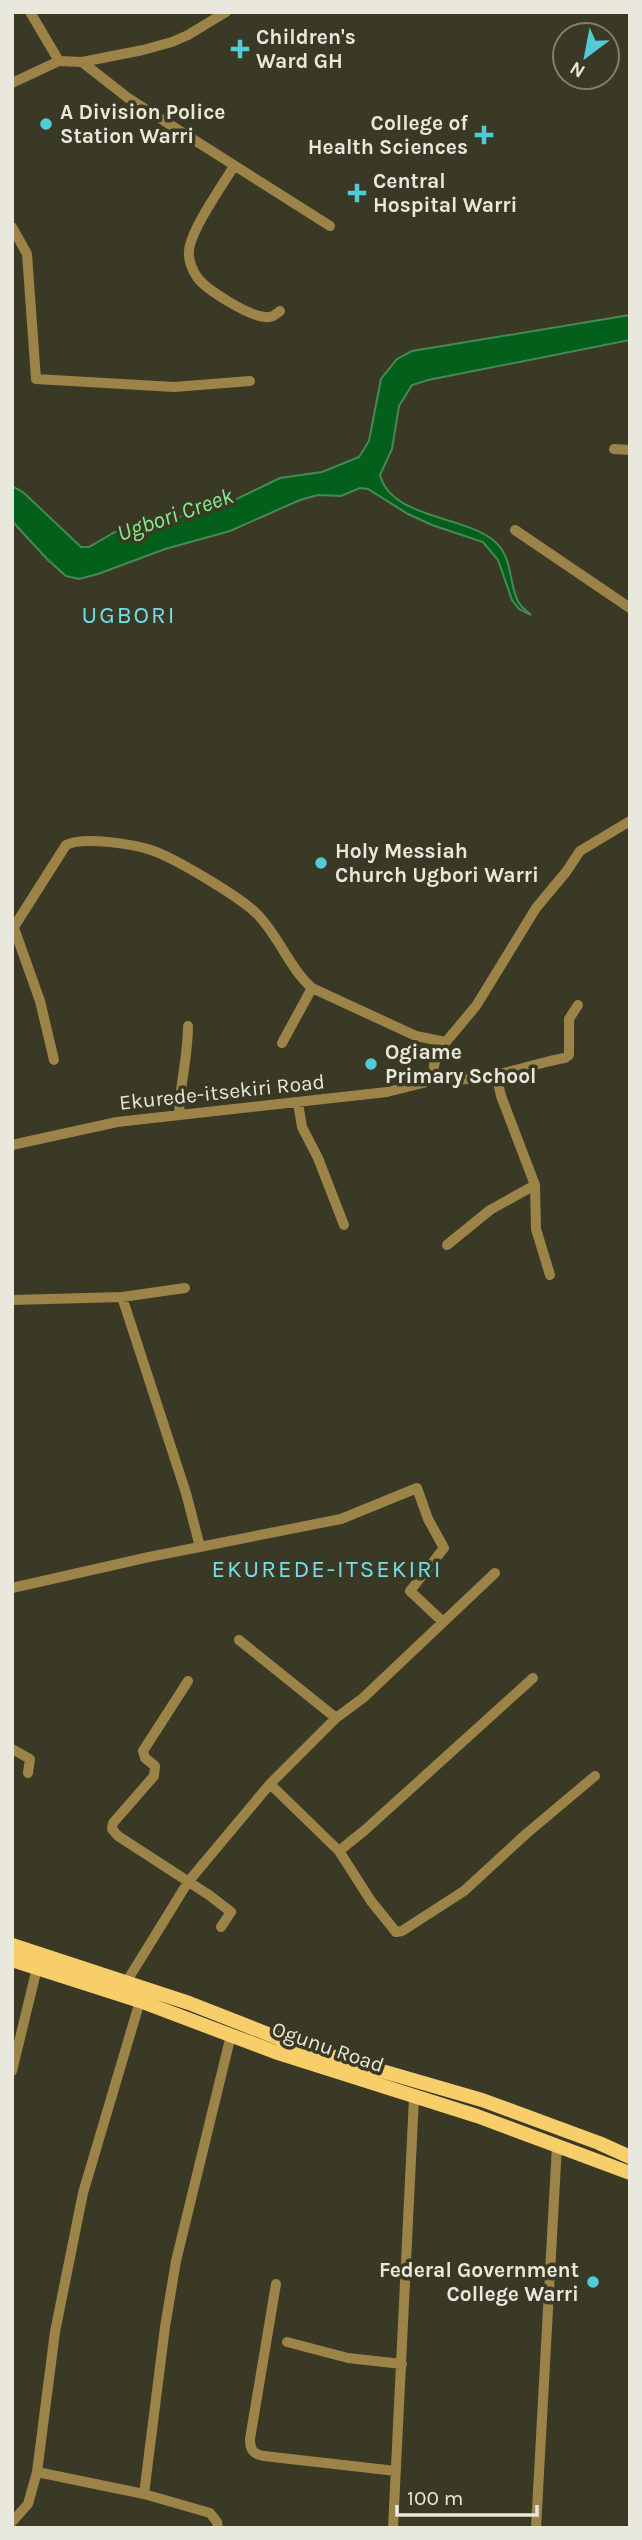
<svg xmlns="http://www.w3.org/2000/svg" width="642" height="2540" viewBox="0 0 642 2540" font-family="Karla,sans-serif">
<rect width="100%" height="100%" fill="#3a3925"/>
<path fill="#045f1a" stroke="#488854" stroke-width="2" d="M630 315V340L428 380 412 385 399 406 392 449 380 475C391 518 464 516 493 540 513 556 508 579 517 599 519 606 526 610 531 615L519 609 512 600 498 560 483 542 432 525 408 514 368 489 360 488 341 496 318 495 300 500 230 531 165 549 98 574 79 579 66 576 47 559 12 521V486L24 493 81 547H89L115 532 220 507 280 478 322 472 359 457 369 441 381 379 397 359 412 351Z"/>
<g fill="none" stroke-linecap="round" stroke-linejoin="round">
<path stroke="#9c8347" stroke-width="10" d="M30 12 59 61
M82 62 128 98 330 226
M12 83 59 61 82 62 143 50 172 42 188 35 226 12
M234 166C222 186 190 231 189 251 188 259 192 270 197 277 206 290 249 316 265 317 272 318 275 315 280 311
M12 227 27 254 36 379 174 387 250 381
M614 449 630 450
M515 530 630 608
M14 928 40 1001 54 1060
M12 930 66 845C82 836 133 844 151 850 175 858 240 897 257 914 279 936 289 968 312 988L416 1036 445 1042
M282 1043 312 988
M496 1074 501 1096 535 1185 536 1229 550 1275
M434 1076V1065L440 1049 476 1006 536 908 566 872 580 851 630 821
M434 1076C476 1088 523 1065 565 1058L569 1055V1019L578 1005
M298 1103 302 1127 318 1158 344 1225
M179 1114C180 1084 188 1056 188 1026
M12 1145 117 1122 387 1092 423 1083 434 1076
M447 1245 490 1210 535 1185
M122 1297 186 1493 200 1547
M12 1300 122 1297 185 1288
M12 1588 149 1557 341 1519 417 1488 428 1519 444 1548 410 1591 443 1622
M239 1640 336 1718
M188 1681 143 1751 145 1758 155 1766 154 1776 113 1823 112 1829 118 1836 209 1895 231 1912 221 1927
M12 1749 30 1759 28 1773
M270 1784 339 1851 371 1901 396 1932 402 1931 464 1891 526 1834 595 1776
M339 1851 365 1830 533 1678
M127 1981 188 1882 270 1784 336 1718 363 1698 495 1573
M12 2071 37 1968
M276 2284 250 2439C250 2450 253 2454 264 2456L396 2471
M287 2342 348 2358 402 2364
M37 2472 144 2494 210 2513 217 2522 218 2528
M144 2494 165 2327 176 2261 231 2035
M12 2522 28 2504 37 2472 55 2332 83 2193 140 2001
M393 2528 414 2098
M536 2528 557 2145"/>
<path stroke="#f7ce6a" stroke-width="14" d="M12 1945 189 2003 283 2040 337 2058 482 2100 599 2143 630 2157
M12 1960 140 2001 275 2052 477 2116 630 2173"/>
</g>
<g fill="#52cbd7" stroke="#3a3925" stroke-width="2.5">
<path d="M236.5 38.5h7v7h7v7h-7v7h-7v-7h-7v-7h7z"/>
<circle cx="46" cy="124" r="7"/>
<path d="M480.5 124.5h7v7h7v7h-7v7h-7v-7h-7v-7h7z"/>
<path d="M353.5 182.5h7v7h7v7h-7v7h-7v-7h-7v-7h7z"/>
<circle cx="321" cy="863" r="7"/>
<circle cx="371" cy="1064" r="7"/>
<circle cx="593" cy="2282" r="7"/>
</g>
<g text-anchor="middle" stroke-width="7" stroke-linejoin="round" paint-order="stroke">
<g font-size="21" font-weight="bold" fill="#e8e8dc" stroke="#3a3925" text-anchor="start">
<text x="256" y="44">Children's<tspan x="256" dy="24">Ward GH</tspan></text>
<text x="60" y="119">A Division Police<tspan x="60" dy="24">Station Warri</tspan></text>
<text x="468" y="130" text-anchor="end">College of<tspan x="468" dy="24">Health Sciences</tspan></text>
<text x="373" y="188">Central<tspan x="373" dy="24">Hospital Warri</tspan></text>
<text x="335" y="858">Holy Messiah<tspan x="335" dy="24">Church Ugbori Warri</tspan></text>
<text x="385" y="1059">Ogiame<tspan x="385" dy="24">Primary School</tspan></text>
<text x="579" y="2277" text-anchor="end">Federal Government<tspan x="579" dy="24">College Warri</tspan></text>
</g>
<g font-size="21" fill="#e8e8dc" stroke="#3a3925">
<text transform="translate(222 1092) rotate(-6)" y="7">Ekurede-itsekiri Road</text>
<text transform="translate(328 2047) rotate(19)" y="7">Ogunu Road</text>
</g>
<g font-size="23" font-style="italic" fill="#88ec8f" stroke="#3a3925">
<text transform="translate(175 514) rotate(-19)" y="8">Ugbori Creek</text>
</g>
<g font-size="24" letter-spacing="2" fill="#73dee9" stroke="#3a3925">
<text x="129" y="623">UGBORI</text>
<text x="327" y="1577">EKUREDE-ITSEKIRI</text>
</g>
</g>
<rect width="642" height="2540" fill="none" stroke="#e8e8dc" stroke-width="28"/>
<g transform="translate(586 56) rotate(212)"><circle r="33" fill="#3a3925" stroke="#807f6e" stroke-width="2"/>
<path d="M0-5L12 26L0 18L-12 26Z" fill="#52cbd7"/>
<text y="-10" font-size="19" font-weight="bold" text-anchor="middle" fill="#e8e8dc">N</text>
</g>
<path d="M397 2505v10h140v-10" fill="none" stroke="#e8e8dc" stroke-width="3.5"/>
<text x="407" y="2505" font-size="21" fill="#e8e8dc" stroke="#3a3925" stroke-width="5" paint-order="stroke">100 m</text>
</svg>
